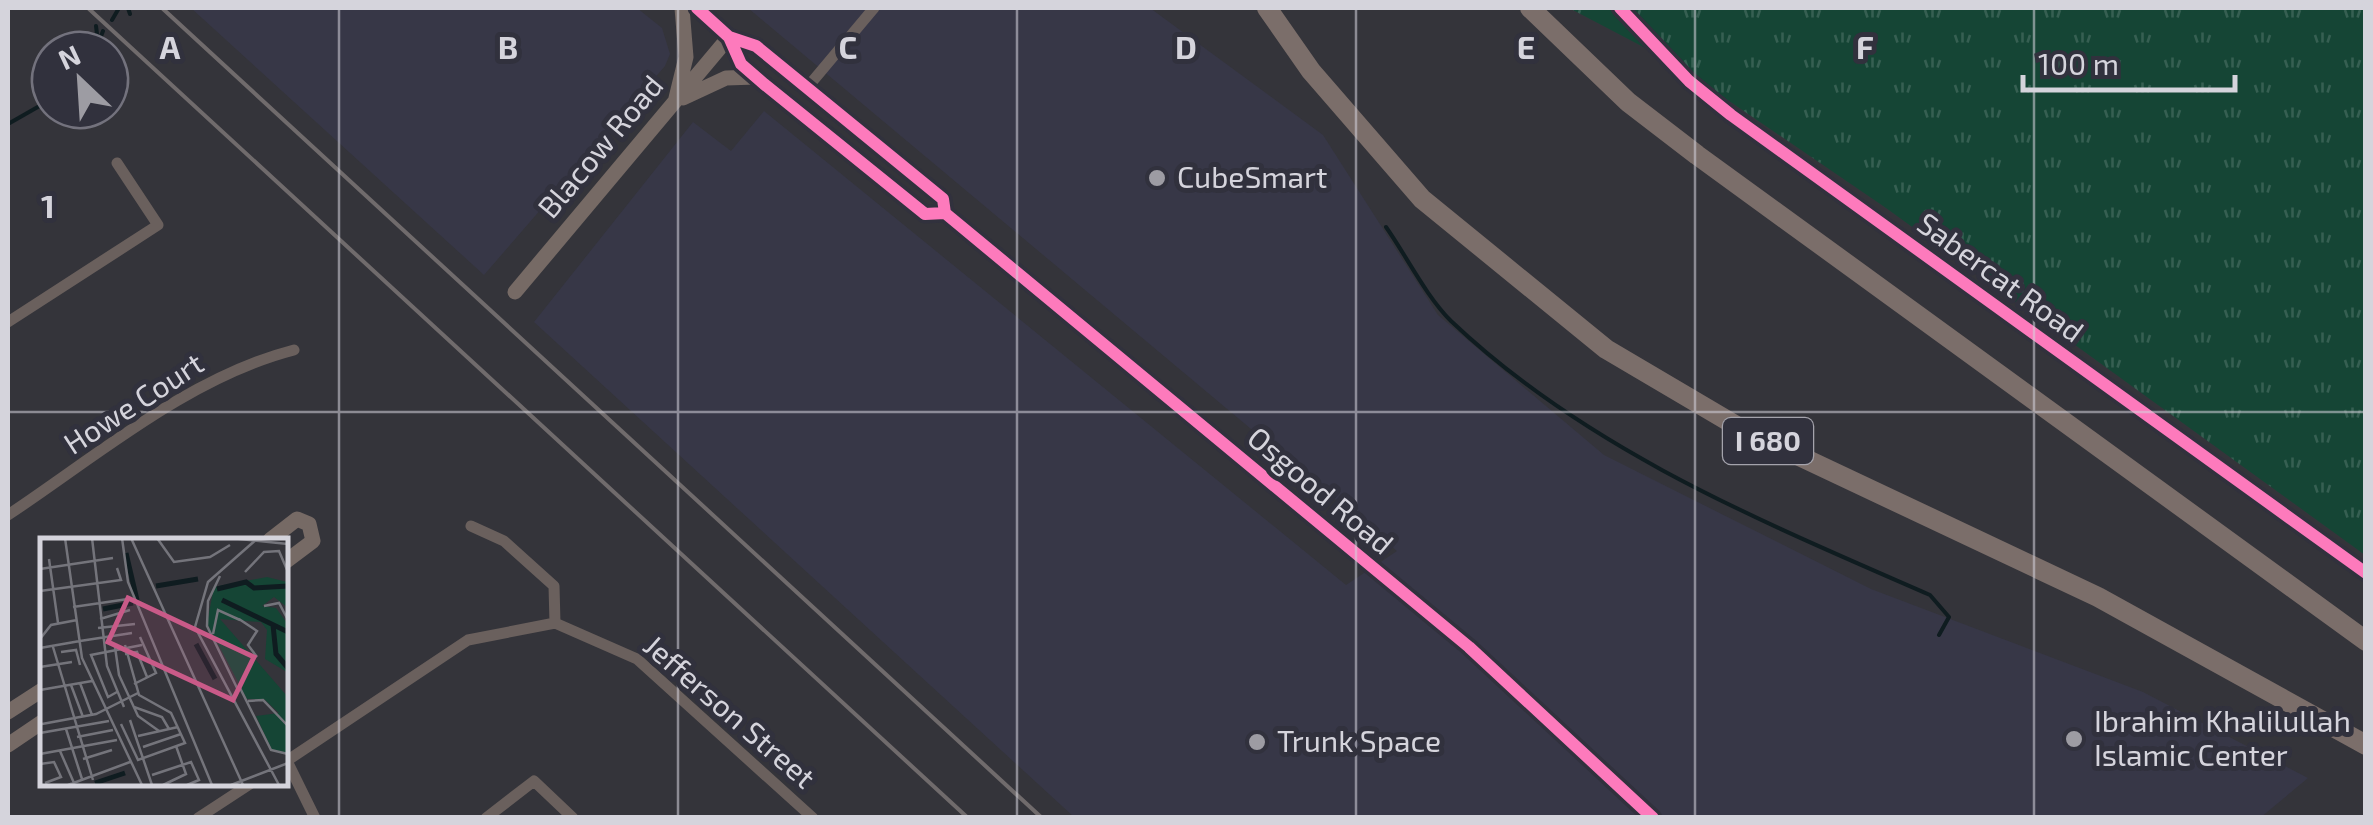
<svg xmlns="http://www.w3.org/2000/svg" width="2373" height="825" viewBox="0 0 2373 825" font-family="'Exo 2',sans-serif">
<defs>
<pattern id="grass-tufts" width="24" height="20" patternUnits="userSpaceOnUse" patternTransform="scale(2.5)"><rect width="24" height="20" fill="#154535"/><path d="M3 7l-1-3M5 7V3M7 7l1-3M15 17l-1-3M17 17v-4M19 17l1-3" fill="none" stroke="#365f52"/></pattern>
</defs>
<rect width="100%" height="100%" fill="#34343a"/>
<path fill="#373747" d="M191 8H637L662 28 670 54 665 66 484 275Z
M748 8H1150L1323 135 1438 315 1604 455 1871 589 2143 692 2308 778 2260 818 1074 817 534 322 693 122 731 151 764 111 1346 585 1397 551Z"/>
<path fill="url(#grass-tufts)" d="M1569 8H2365V555L1886 208 1672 62Z"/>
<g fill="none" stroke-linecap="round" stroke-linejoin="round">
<path stroke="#0f1c20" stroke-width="4" d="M128 8 130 14
M112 20 119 8
M96 26 99 50
M98 44 103 31
M8 124 50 100
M1386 227C1407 257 1426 296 1451 321 1587 450 1761 521 1930 595L1949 617 1939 635"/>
<path stroke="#6a605d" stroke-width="11" d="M1620 8 1689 81 1731 115 2366 573
M806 89 874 8
M8 322 158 225 117 163
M8 515C97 456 189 377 294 350
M471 526 504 541 554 586 555 623
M555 623 637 659 813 818
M287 761 315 818
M285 762 468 640 555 623
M198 818 253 782
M486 818 534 781 573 818"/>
<path stroke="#766a65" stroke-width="15" d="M697 8 729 37 756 46 943 199 945 213 1469 647 1653 818
M729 37 741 64 764 84 925 214 945 213
M676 98 686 57 682 8
M683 98 726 78 756 77
M515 292 729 37
M270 540 297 519 309 524 313 541 285 562
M8 712 42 690
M8 745 42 722"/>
<path stroke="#7b6e6a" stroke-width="20" d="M1267 8 1311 71 1422 199 1606 349 1740 428 2098 597 2366 745
M1530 8 1628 102 1697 155 2366 641"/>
<path stroke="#706b6c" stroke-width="4" d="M88 8 968 818
M162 8 1042 818"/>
<defs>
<path id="cycleway" d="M697 8 729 37 756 46 943 199 945 213 1469 647 1653 818
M1620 8 1689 81 1731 115 2366 573
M729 37 741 64 764 84 925 214 945 213"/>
</defs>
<use href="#cycleway" stroke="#31313d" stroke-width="19"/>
<use href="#cycleway" stroke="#fd7abc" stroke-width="12"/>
</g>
<path fill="none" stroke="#d5d4dc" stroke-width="2.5" stroke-opacity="0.55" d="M339 8V818M678 8V818M1017 8V818M1356 8V818M1695 8V818M2034 8V818M8 412H2366"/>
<g fill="#9d9ca3" stroke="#31313d" stroke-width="4">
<circle cx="1157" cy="178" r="10"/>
<circle cx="2074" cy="739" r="10"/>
<circle cx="1257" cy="742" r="10"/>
</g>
<g text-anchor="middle" stroke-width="10" stroke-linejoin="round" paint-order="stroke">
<rect fill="#31313d" stroke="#a4a3ac" stroke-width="2.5" x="1723" y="418" width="90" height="46" rx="8"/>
<g font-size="28" font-weight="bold" fill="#d5d4dc">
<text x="1768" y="451">I 680</text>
</g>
<g font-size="30" fill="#d5d4dc" stroke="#31313d">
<text transform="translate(601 147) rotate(-50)" y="10">Blacow Road</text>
<text transform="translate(2000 278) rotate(36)" y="10">Sabercat Road</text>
<text transform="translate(134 404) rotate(-33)" y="10">Howe Court</text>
<text transform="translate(1320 491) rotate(40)" y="10">Osgood Road</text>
<text transform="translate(729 712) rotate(41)" y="10">Jefferson Street</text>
</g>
<g font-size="30" fill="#d5d4dc" stroke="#31313d" text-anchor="start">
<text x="1177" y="188">CubeSmart</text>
<text x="2094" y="732">Ibrahim Khalilullah<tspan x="2094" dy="34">Islamic Center</tspan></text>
<text x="1277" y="752">Trunk Space</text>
</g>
</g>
<g transform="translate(40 538)">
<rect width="248" height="248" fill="#34343a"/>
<path d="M227 39 247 44V69L234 59 222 68 236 70 247 85V134L225 121 227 92 221 84 180 81 247 158V215L232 212 216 178 239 175 224 161H207L167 85 174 49Z" fill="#154535"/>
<path fill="none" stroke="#0f1c20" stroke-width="5" d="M86 15 97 62M116 48 158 41M177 51 206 44 214 50 248 48M182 62 248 94M63 71 93 65M233 87 236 116 248 130M156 106 175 141M55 245 85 235"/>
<path fill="none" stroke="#74747b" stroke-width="2.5" d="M25 0 42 120 102 247M52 0 67 128 84 169M82 0 88 44 172 247M91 0 203 247M117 0 134 24 170 19 190 7M191 0 248 6M218 0 168 44 155 89 239 247M9 21 18 85M0 31 73 20M205 34 224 14 239 13 248 34M180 38 168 63 167 88 198 152M0 53 81 42 77 30M224 68 239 65 248 82M33 69 88 61M60 81 90 72M199 81 217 93 208 107 217 119M58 90 95 86M173 96 178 72 200 82M0 101 11 87 37 82M40 103 92 95M13 109 53 242M75 109 79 137 98 178 119 193M0 110 40 103M21 114 36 112 40 127M85 116 97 114 107 139M0 129 32 124M40 145 52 177M94 146 116 135 100 99M31 147 43 179M200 150 231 212 248 216M0 152 52 143M77 154 68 159 51 117 102 107M208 163 223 162 248 188M94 169 122 179 129 191M90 182 112 247M2 186 56 176 98 155M81 186 98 222 145 205 131 175 99 157 85 107M26 191 42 241M0 195 69 183M98 198 138 189M37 199 73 192M103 209 141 196M20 213 34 245M0 216 77 202M43 221 72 212M0 226 14 224 21 239 5 245M112 237 151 224 159 242 147 247M28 247 90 224M123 247 146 236 136 208M191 247 248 225"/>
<path fill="#c95a88" fill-opacity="0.15" stroke="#c95a88" stroke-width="5" d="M88 60 214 119 193 162 68 104Z"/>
<rect width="248" height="248" fill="none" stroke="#d5d4dc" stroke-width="5"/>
</g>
<g font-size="32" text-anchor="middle" font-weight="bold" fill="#d5d4dc" stroke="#31313d" stroke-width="10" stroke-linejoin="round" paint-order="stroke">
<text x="170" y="59">A</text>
<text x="508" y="59">B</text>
<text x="848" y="59">C</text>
<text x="1186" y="59">D</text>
<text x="1526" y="59">E</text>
<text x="1865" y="59">F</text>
<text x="48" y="218">1</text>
</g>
<rect width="2373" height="825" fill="none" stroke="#d5d4dc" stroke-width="20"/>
<g transform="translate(80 80) rotate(335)"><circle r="48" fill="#31313d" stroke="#73727d" stroke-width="2.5"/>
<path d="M0-8L18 38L0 25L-18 38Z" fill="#9d9ca3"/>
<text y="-15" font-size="28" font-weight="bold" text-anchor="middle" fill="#d5d4dc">N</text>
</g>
<path d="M2023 75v15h212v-15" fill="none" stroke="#d5d4dc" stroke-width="5"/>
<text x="2038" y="75" font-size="30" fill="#d5d4dc" stroke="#31313d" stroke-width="8" paint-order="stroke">100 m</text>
</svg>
